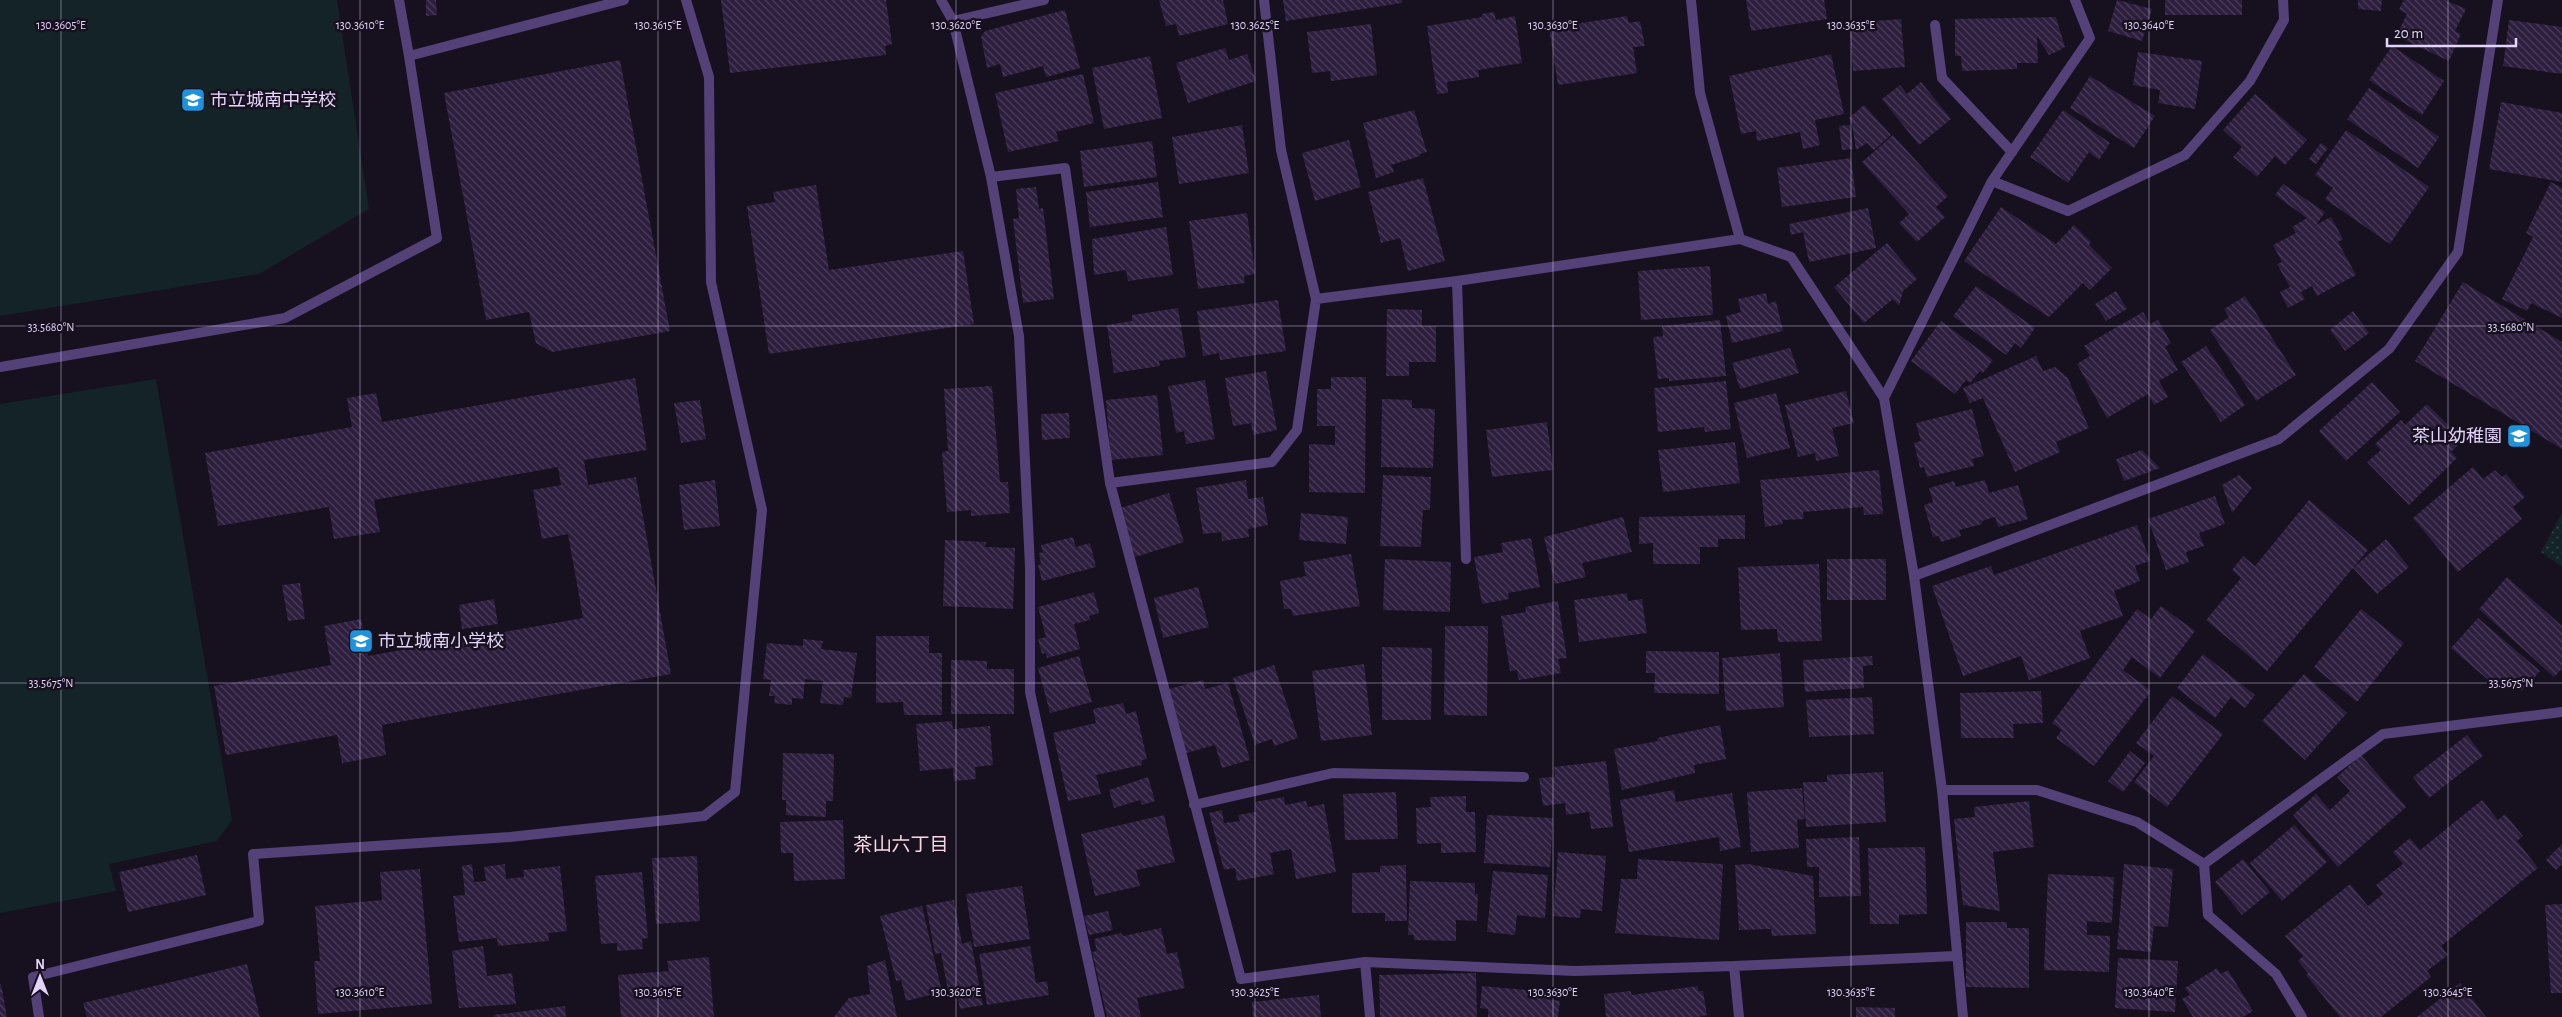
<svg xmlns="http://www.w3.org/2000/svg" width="2562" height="1017" viewBox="0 0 2562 1017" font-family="'Alegreya Sans','Noto Sans JP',sans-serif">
<defs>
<pattern id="grass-dots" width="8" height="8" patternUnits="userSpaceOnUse" patternTransform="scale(1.25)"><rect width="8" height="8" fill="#142328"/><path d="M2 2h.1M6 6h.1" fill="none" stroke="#364248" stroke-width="1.8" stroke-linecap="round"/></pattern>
<pattern id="building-back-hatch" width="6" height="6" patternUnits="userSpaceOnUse" patternTransform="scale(1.25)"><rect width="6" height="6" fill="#2d1e3e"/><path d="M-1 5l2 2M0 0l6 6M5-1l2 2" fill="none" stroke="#4b3e5b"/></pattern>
</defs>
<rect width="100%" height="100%" fill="#17101f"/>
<path fill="url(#grass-dots)" d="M2562 513V567L2541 552Z"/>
<path fill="#142328" d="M0 0H337L369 209 259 274 0 316Z
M156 379 232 820 217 841 109 864 116 891 0 913V404Z"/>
<path fill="url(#building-back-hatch)" d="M426 0H436L437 15 426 16Z
M721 0H886L892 44 885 46 886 55 730 73Z
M1159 0H1223L1228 24 1179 36 1176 24 1166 26Z
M1283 0H1402V3L1286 21Z
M1746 0H1824L1827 19 1751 31Z
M2117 0 2152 9 2142 41 2108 31Z
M2165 0H2242V15H2165Z
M2358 0H2382L2381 11 2358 9Z
M2404 0H2445L2466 9 2455 31 2461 34 2449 61 2396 36 2407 14 2399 9Z
M1065 10 1080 68 1046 77 1043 66 1003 77 1000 64 987 68 981 37 985 31Z
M1494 12 1496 20 1515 16 1522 63 1478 70 1479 77 1447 82 1448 93 1437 94 1427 26 1482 17V14Z
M1627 16 1629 23 1640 21 1645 46 1633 47 1637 73 1558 85 1549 28Z
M2056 17 2065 47 2058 51 2049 55 2037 36 2038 63H2017V69L1962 71 1961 56H1955V19Z
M1901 19 1905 67 1853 71 1849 23Z
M2509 20 2562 27V74L2503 66Z
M1371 24 1377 75 1331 81 1330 71 1312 73 1307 32Z
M2392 46 2444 81 2422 115 2369 80Z
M1225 48 1229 60 1247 54 1256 81 1188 103 1176 63Z
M2138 52 2202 61 2195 109 2158 103 2160 90 2133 85Z
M1831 54 1844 114 1815 120 1820 145 1803 149 1800 132 1757 141 1756 131 1741 134 1729 76Z
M1150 56 1162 118 1104 129 1092 68Z
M620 60 670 331 552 352 536 343 529 312 486 320 444 93Z
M1083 74 1094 123 1056 132 1059 141 1008 152 995 93Z
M2090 76 2155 116 2134 148 2070 108Z
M1921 82 1951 119 1919 145 1882 99 1900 85 1907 94Z
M2369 88 2439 137 2418 168 2347 119Z
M2255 94 2307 140 2285 165 2275 156 2257 177 2233 157 2242 147 2223 130Z
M2501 102 2562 113V182L2489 169Z
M1864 105 1891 135 1874 150 1867 143 1856 150 1852 124 1849 118Z
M1414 110 1427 152 1420 154V156L1391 165 1394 172 1376 178 1363 123Z
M2063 110 2110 143 2099 160 2089 152 2068 183 2030 157Z
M1242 125 1249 173 1179 184 1172 137Z
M1850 125 1853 149 1842 150 1839 126Z
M2346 130 2429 187 2390 244 2325 199 2333 188 2315 175Z
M1893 135 1948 196 1936 207 1945 217 1917 242 1899 223 1909 214 1862 162Z
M1349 140 1361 187 1315 201 1302 153Z
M1152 141 1157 177 1084 187 1080 151Z
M2321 143 2328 148 2316 164 2309 159Z
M1851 158 1856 197 1782 207 1777 168Z
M1423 178 1445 261 1408 271 1400 238 1381 243 1368 192Z
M1158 182 1163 217 1090 227 1086 192Z
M2551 182 2562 188V318L2531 303 2527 311 2502 299 2533 237 2526 233Z
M2283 184 2325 212 2316 225 2331 217 2343 239 2338 242 2356 275 2317 296 2312 286 2301 292 2305 299 2288 308 2280 292 2290 287 2277 264 2282 262 2273 245 2296 233 2292 227 2307 218 2275 195Z
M816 185 829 270 963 251 974 324 769 354 747 206 775 202 773 192Z
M1036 187 1039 209 1043 208 1054 299 1023 303 1013 219 1019 218 1016 189Z
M2001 207 2056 244 2074 225 2091 242 2089 245 2112 268 2090 290 2083 283 2049 317 1964 261Z
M1868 208 1876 248 1809 262 1803 232 1791 235 1789 224Z
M1247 213 1255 274 1244 276 1245 283 1198 289 1189 221Z
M1166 227 1173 275 1128 281 1126 270 1094 275 1092 239Z
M1887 243 1917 279 1903 291 1899 306 1893 299 1864 323 1834 287Z
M1710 266 1713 315 1641 320 1638 271Z
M2463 282 2562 342V449L2415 361Z
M1976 286 2035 328 2021 348 2015 343 2006 355 1953 316Z
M2116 291 2127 309 2106 321 2095 304Z
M1766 293 1768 304 1776 301 1783 331 1732 343 1726 316 1741 312 1738 299Z
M2245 296 2296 375 2256 401 2210 330 2229 317 2224 309Z
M1278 300 1286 351 1220 360 1219 353 1203 356 1197 311Z
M1178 308 1186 357 1159 361 1160 366 1114 373 1107 325 1132 321V315Z
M1387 309 1422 310V326H1436V362H1409V376H1386Z
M2353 311 2369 333 2345 351 2330 330Z
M2143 312 2150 324 2158 320 2171 343 2165 347 2178 370 2159 381 2168 397 2154 405 2148 394 2107 418 2077 364 2090 356 2084 346Z
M1720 320 1726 376 1669 381V378L1658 379 1653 337 1663 336 1662 326Z
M1941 321 1993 360 1983 373 1980 371 1970 383 1966 380 1955 394 1911 361Z
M2206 346 2245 405 2221 422 2181 362Z
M1790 348 1799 373 1740 389 1732 363Z
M2036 356 2043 371 2055 367 2068 378 2089 428 2056 442 2060 452 2015 472 1983 398 1970 403 1963 388Z
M1266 371 1277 430 1253 435 1251 423 1233 426 1225 378Z
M1331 377H1366L1365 493 1309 492V444L1335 445V426H1317V389H1331Z
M635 378 647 450 584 460 588 485 636 477 671 674 382 725 386 755 342 763 337 735 226 755 214 686 331 665 324 626 361 619 368 656 583 618 568 534 542 539 533 490 561 485 558 467 374 500 380 532 334 539 329 507 218 526 205 453 352 427 347 398 376 393 382 422Z
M1205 380 1215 439 1186 444 1184 431 1176 433 1168 386Z
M1726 381 1731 429 1705 432 1704 427 1658 432 1654 388Z
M2372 382 2400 412 2346 461 2319 431Z
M992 386 1000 482H1008L1010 513 971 516V510L947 512 942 452 948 451 944 389Z
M1846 391 1854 423 1832 428 1839 456 1816 461 1815 453 1798 457 1785 405Z
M1776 393 1790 448 1747 458 1734 403Z
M1157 395 1163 455 1111 460 1106 400Z
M1382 399 1412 400V408L1435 409 1433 468 1381 467Z
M700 400 706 439 681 443 674 403Z
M2427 404 2463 440 2451 452 2457 458 2409 505 2367 462 2381 450 2375 444 2401 420 2405 425Z
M1972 409 1984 456 1972 459 1974 466 1927 477 1924 467 1920 468 1914 443 1921 441 1916 423Z
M1069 413 1070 438 1042 440 1041 414Z
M1547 422 1553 470 1492 477 1486 430Z
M1735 442 1740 483 1663 492 1658 450Z
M2142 450 2160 468 2124 481 2116 459Z
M2473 467 2483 479 2495 470 2502 477 2506 474 2525 497 2513 507 2522 519 2458 572 2413 518Z
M1879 470 1883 514 1864 515 1863 507 1803 512 1804 519 1782 520 1783 524 1765 527 1760 480Z
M1383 475 1431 477 1430 510H1423L1421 547 1380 546Z
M2239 475 2252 488 2232 513 2222 485Z
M715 480 720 526 684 530 679 485Z
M1246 480 1248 499 1263 497 1268 525 1248 529 1249 537 1222 541 1221 532 1203 534 1196 488Z
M1985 480 1989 493 2018 485 2028 519 1998 527 1995 517 1982 521V524L1959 530 1961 536 1941 542 1939 536 1933 537 1924 505 1933 502 1929 488 1954 481 1956 487Z
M1169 493 1184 542 1135 557 1120 508Z
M2215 496 2225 524 2199 533 2204 546 2186 552 2189 562 2166 570 2148 519Z
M2309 500 2368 550 2353 568 2386 539 2409 567 2377 594 2353 568 2267 671 2206 620 2241 578 2232 570 2243 556 2255 566Z
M1301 513 1348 517 1346 544 1299 540Z
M1745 515V539H1718V547H1700V564H1653V543L1639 544V517Z
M1623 517 1632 552 1582 563 1586 577 1555 584 1544 537Z
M2137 525 2150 561 2135 566 2140 581 2114 591 2123 616 2080 631 2090 658 2029 680 2021 656 1963 676 1932 586 1991 566 1994 575Z
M1073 537 1076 547 1090 543 1096 567 1042 581 1038 565 1041 564 1039 553 1043 552 1041 545Z
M1531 538 1540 587 1508 593 1509 599 1482 604 1474 557 1503 552 1501 543Z
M945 540 986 542 985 547 1015 548 1013 609 943 606Z
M1351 554 1360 606 1293 616 1291 609H1284L1280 581 1306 576 1303 562Z
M1385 559 1451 562 1450 612 1383 610Z
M1827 559H1886V600H1827Z
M1819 564 1822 641 1778 642 1777 629 1741 630 1738 567Z
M2507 577 2562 626V669L2554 677 2479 609Z
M300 583 305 619 288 621 282 585Z
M1198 587 1209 627 1163 638 1154 598Z
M1094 592 1099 613 1089 616 1090 620 1074 624 1080 649 1047 658 1046 653 1042 654 1038 639 1046 637 1038 607Z
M1627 593 1628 601 1642 599 1647 633 1579 642 1574 600Z
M494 599 498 624 462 629 459 605Z
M1558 601 1567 658 1558 659 1561 673 1519 680 1517 670 1510 671 1501 616 1526 612 1525 607Z
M2161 606 2195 631 2160 678 2132 657 2123 670 2151 691 2094 766 2056 738 2062 730 2052 723 2137 609 2151 619Z
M2361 609 2404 643 2357 702 2314 667Z
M2478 618 2540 671 2522 691 2509 679 2500 690 2451 648Z
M1445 626H1488L1487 716 1444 715Z
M876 636H929V653H942V715H904L903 702 876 703Z
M803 639 823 641 821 649 857 653 851 698 844 697 843 705 820 703 823 681 805 679 803 699 792 698V705L774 703 775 696H769L771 680 763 679 767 643 803 646Z
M1382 647 1432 648 1431 720H1382Z
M1646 651 1719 652V694L1654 693 1655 673H1646Z
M1780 653 1784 707 1726 711 1722 658Z
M2203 654 2255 695 2245 708 2231 697 2215 718 2177 688Z
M1079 656 1092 702 1050 713 1038 668Z
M1872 656 1873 665 1863 666 1864 688 1805 692 1803 660Z
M951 660 987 661V669H1014V714H951Z
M1364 664 1372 735 1321 741 1312 671Z
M1274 665 1298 738 1274 746 1272 739 1255 745 1233 678Z
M2304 674 2347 713 2305 760 2262 721Z
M1203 680 1205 689 1228 683 1250 760 1222 768 1215 745 1186 753 1169 689Z
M2041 691 2043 723 2013 724 2014 738H1961L1960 693Z
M2172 696 2223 734 2167 807 2134 782 2154 756 2136 743Z
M1872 697 1874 734 1809 737 1806 700Z
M1123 703 1126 714 1136 711 1147 759 1142 760V765L1096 775 1101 794 1068 801 1053 733 1096 723 1093 709Z
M952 721 953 729 990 726 993 765 975 767 976 779 954 781 953 768 920 771 916 724Z
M1720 725 1726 759 1694 765 1695 773 1622 790 1614 749 1658 741 1657 738Z
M2467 735 2483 756 2429 798 2413 777Z
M2130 751 2145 763 2123 792 2108 781Z
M783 753 834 754 833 801H826V817L786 815V800H782Z
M2361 755 2406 807 2338 867 2293 815 2316 794 2330 810 2350 791 2337 777Z
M1606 761 1613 827 1591 829 1589 812 1566 815 1565 803 1543 806 1539 778 1555 777 1554 767Z
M1883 772 1886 822 1806 827 1803 782H1827V775Z
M1148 777 1155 801 1142 805 1140 800 1114 808 1109 790Z
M1802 788 1805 819 1797 820 1799 848 1751 852 1747 792Z
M1674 790 1676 802 1732 793 1741 847 1720 851 1719 837 1629 852 1620 800Z
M1396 792 1398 839 1345 840 1343 794Z
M1466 796V812H1475L1476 852 1441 853V843L1417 844 1416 808 1431 807 1430 797Z
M1284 797 1285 805 1306 801 1308 807 1324 804 1336 872 1296 879 1291 849 1270 853 1274 874 1237 881 1235 868 1224 870 1209 813 1222 810 1224 823 1240 821 1238 815 1256 812 1255 802Z
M2482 800 2498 820 2505 814 2523 836 2517 841 2538 868 2441 946 2448 955 2427 971 2431 977 2381 1017H2340L2306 975 2308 973 2298 961 2303 956 2285 936 2350 884 2368 906 2383 894 2376 885 2403 864 2393 852 2410 838 2420 850Z
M2029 801 2034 847 1993 852 2000 911 1963 905 1954 819 1975 817 1974 807Z
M1164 815 1175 862 1136 870 1140 886 1095 896 1081 834Z
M1487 815 1553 818 1550 867 1484 863Z
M843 820 845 879 794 881 793 853H781L780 822Z
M2294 825 2327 862 2282 901 2250 863Z
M1859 837 1861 896 1819 897V867H1807L1806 839Z
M2562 844V864L2556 870 2546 860Z
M1925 847 1927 914 1899 915V924H1870L1868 848Z
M1558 852 1606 856 1602 911 1581 909 1580 918 1553 916Z
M197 855 206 895 128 912 119 872Z
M697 856 700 921 656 924 652 858Z
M1638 859 1723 864 1719 940 1615 933 1621 879H1637Z
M2243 859 2270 892 2242 915 2215 882Z
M472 864 474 882 486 881 484 867 505 864 506 879 524 877 523 870 560 866 567 931 548 933 549 941 498 946 497 938 459 942 453 896 465 895 462 866Z
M1748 864 1813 876 1816 934 1772 936 1771 929 1739 930 1735 865Z
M2124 864 2173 869 2168 927 2154 926 2151 952 2117 949Z
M1406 865 1407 921H1385V913H1352V873L1380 872V866Z
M420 869 432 1004 318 1014 314 961H320L315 906 382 900 380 872Z
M1493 871 1548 875 1545 918 1517 915 1515 935 1487 932Z
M642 872 648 938 642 939 643 949 617 951V943L601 944 595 876Z
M2048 874 2114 877 2112 923 2087 921V935L2110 936 2109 972 2044 970Z
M1410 881 1475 883V894H1478L1477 921 1456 920V941L1414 940V935H1408Z
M1022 886 1030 939 974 947 966 894Z
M954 900 962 944 971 941 983 1005 960 1009 957 995 949 996 941 953 935 954 926 905Z
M2562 904V993H2551L2545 905Z
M922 906 942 992 906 1001 901 980 896 981 880 916Z
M1108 911 1113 930 1089 935 1084 916Z
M1966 922H2007V928H2029V988L1966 987Z
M1161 928 1167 954 1177 952 1185 988 1137 998 1141 1017H1107L1092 952 1097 951 1094 939 1121 933 1123 936Z
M483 946 487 976 512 973 516 1004 459 1008 452 951Z
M1030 946 1036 983 1047 981 1049 995 987 1005 979 954Z
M709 957 714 1017H621L618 975 669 971 667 961Z
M2118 958 2178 961 2175 1012 2115 1008Z
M885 960 897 1017H834L849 998 870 994 867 966Z
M247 964 260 1017H87L83 1003Z
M2217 968 2221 974 2228 970 2253 1011 2243 1017H2193L2182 999 2190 995 2185 988Z
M1476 973 1477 1017H1380L1379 975Z
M2460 983 2486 1017H2417Z
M0 984H1L7 1017H0Z
M1482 986 1547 992 1546 999 1560 1001 1558 1017H1488V1009L1480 1008Z
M1698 986V991H1703L1707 1015 1698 1017H1606L1604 994 1630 991 1632 995Z
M1319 995 1321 1017H1253L1252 1002Z
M565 1006 566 1017H494L493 1015Z
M1856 1007 1895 1008V1017H1856Z"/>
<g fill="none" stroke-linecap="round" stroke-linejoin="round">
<path stroke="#534178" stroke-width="10" d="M1691 0 1700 93 1740 239 1791 257 1884 398 1914 576 1942 790 1963 1017
M991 177 1019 336 1030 567V692L1100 1017
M1992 181 2068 211 2185 155 2250 81 2284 20 2283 0
M1457 281 1466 559
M1884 398 1992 181 2090 38 2075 0
M1110 483 1272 462 1297 430 1316 299 1457 281 1740 239"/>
<path stroke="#534178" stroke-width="10" d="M399 0 409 56
M941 0 953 21 991 177 1065 168 1110 483 1241 979 1365 962 1575 971 1734 966
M1264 0 1281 150 1316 299
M953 21 1044 0
M1935 25 1942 78 2012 152
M0 367 285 318 437 238 409 56 624 0
M1914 576 2279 439 2389 349 2458 252 2498 0
M1942 790H2037L2137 822 2204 864 2208 915 2276 974 2302 1017
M1194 805 1333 773 1524 777
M2204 864 2383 734 2562 712
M1365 962 1370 1017
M39 1017 33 977 259 921 253 854 510 837 704 816 735 792 762 510 711 282 709 77 686 0
M1739 1017 1734 966 1956 956"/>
</g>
<path fill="none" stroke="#e3d4f9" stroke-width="1" stroke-opacity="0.45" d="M61 0V1017M360 0V1017M658 0V1017M956 0V1017M1255 0V1017M1553 0V1017M1851 0V1017M2149 0V1017M2448 0V1017M0 326H2562M0 683H2562"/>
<defs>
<symbol id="school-square" viewBox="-11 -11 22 22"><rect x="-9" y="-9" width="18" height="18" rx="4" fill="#1e93db" stroke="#17101f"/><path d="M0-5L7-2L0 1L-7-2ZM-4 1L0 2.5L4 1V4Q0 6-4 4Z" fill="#fff"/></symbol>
</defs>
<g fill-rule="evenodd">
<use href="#school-square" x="179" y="86" width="28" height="28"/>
<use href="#school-square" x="2505" y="422" width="28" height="28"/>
<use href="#school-square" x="347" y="627" width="28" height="28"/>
</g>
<g text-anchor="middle" stroke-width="5" stroke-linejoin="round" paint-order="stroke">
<g font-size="18" fill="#e3d4f9" stroke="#17101f" text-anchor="start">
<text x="210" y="106">市立城南中学校</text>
<text x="2502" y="442" text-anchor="end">茶山幼稚園</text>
<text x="378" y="647">市立城南小学校</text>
</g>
<g font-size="19" fill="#f9d6e2" stroke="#17101f">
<text x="901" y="851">茶山六丁目</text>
</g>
</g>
<g font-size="12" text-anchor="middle" fill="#e3d4f9" stroke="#17101f" stroke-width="5" stroke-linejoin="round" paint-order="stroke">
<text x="61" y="29">130.3605°E</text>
<text x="360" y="29">130.3610°E</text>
<text x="658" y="29">130.3615°E</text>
<text x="956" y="29">130.3620°E</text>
<text x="1255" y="29">130.3625°E</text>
<text x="1553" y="29">130.3630°E</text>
<text x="1851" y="29">130.3635°E</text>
<text x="2149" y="29">130.3640°E</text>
<text x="51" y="331">33.5680°N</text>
<text x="2511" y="331">33.5680°N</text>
<text x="51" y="687">33.5675°N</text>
<text x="2511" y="687">33.5675°N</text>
<text x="360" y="996">130.3610°E</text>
<text x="658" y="996">130.3615°E</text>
<text x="956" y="996">130.3620°E</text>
<text x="1255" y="996">130.3625°E</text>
<text x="1553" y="996">130.3630°E</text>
<text x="1851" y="996">130.3635°E</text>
<text x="2149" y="996">130.3640°E</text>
<text x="2448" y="996">130.3645°E</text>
</g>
<g transform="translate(40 977)" stroke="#17101f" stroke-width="4" paint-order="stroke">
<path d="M0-4L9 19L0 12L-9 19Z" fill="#e3d4f9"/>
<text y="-8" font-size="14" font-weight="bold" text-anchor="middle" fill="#e3d4f9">N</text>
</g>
<path d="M2387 38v8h129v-8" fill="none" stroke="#e3d4f9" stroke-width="2.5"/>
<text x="2394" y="38" font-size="15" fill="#e3d4f9" stroke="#17101f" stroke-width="4" paint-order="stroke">20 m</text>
</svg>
